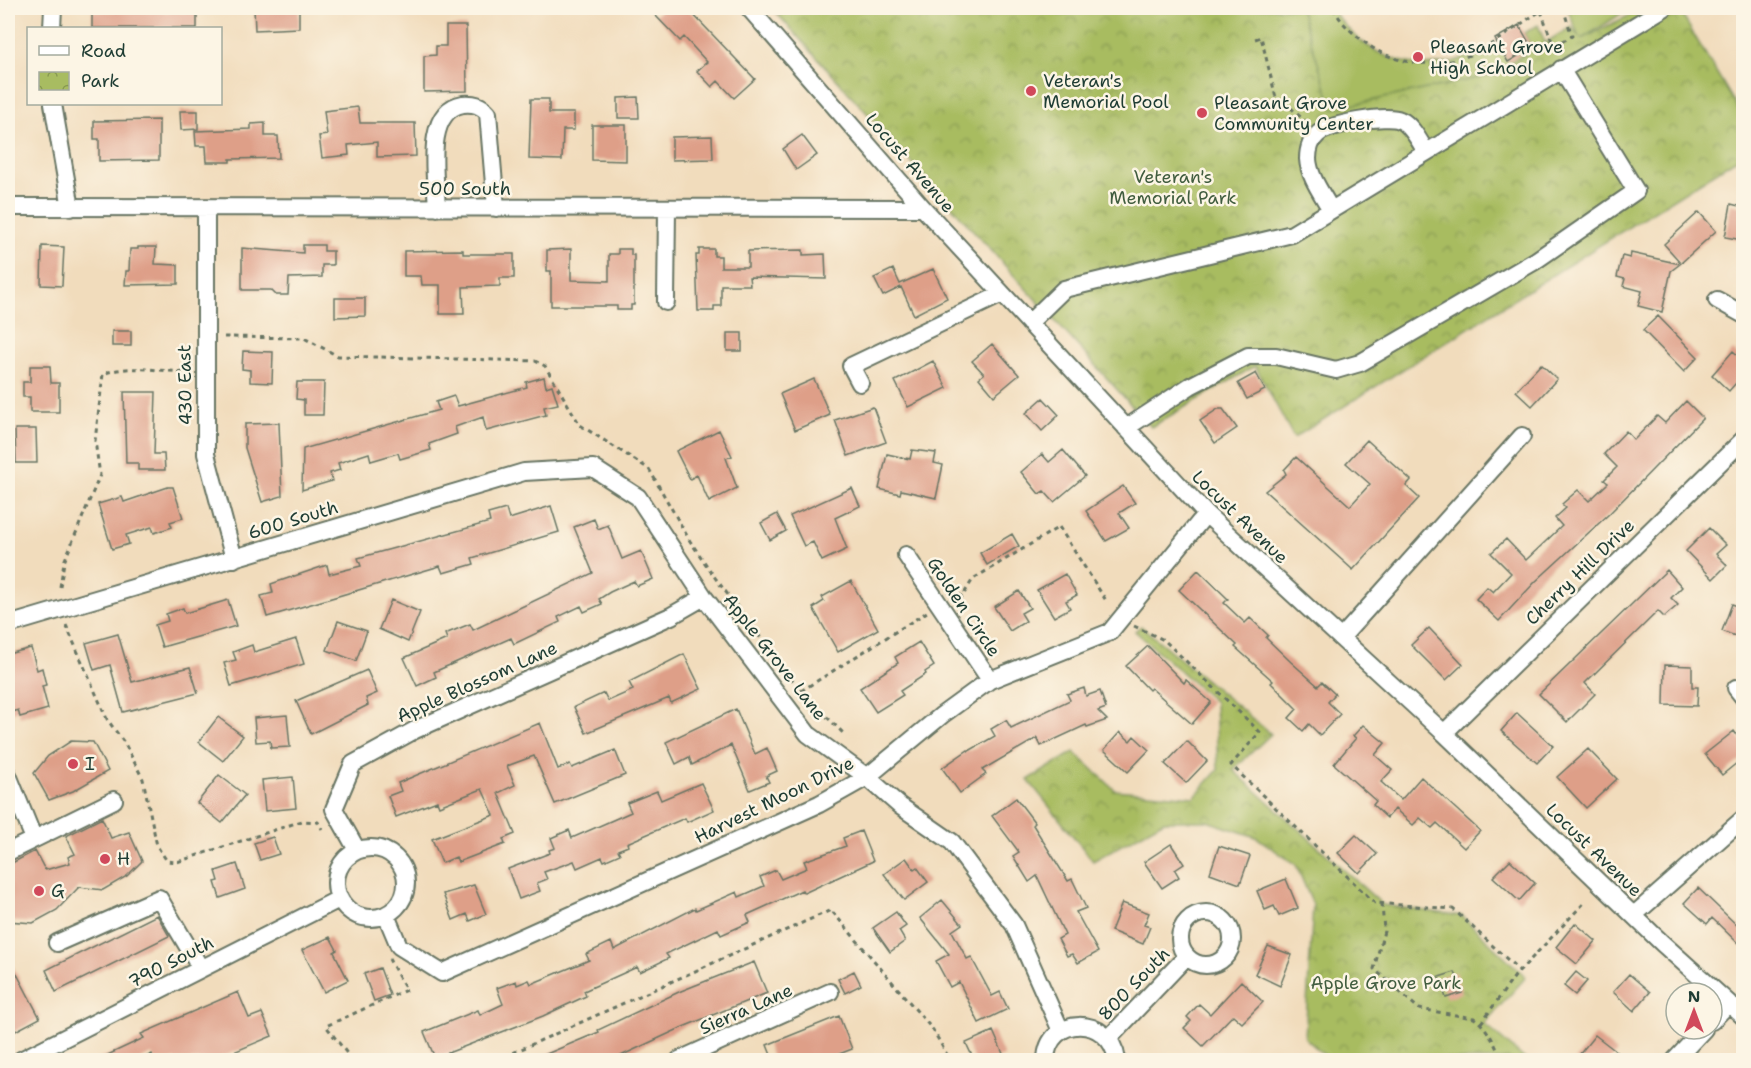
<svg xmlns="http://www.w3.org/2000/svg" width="1751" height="1068" viewBox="0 0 1751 1068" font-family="'Shantell Sans',sans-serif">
<defs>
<pattern id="park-crowns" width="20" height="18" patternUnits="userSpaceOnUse" patternTransform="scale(1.5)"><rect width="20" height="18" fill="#a8bc61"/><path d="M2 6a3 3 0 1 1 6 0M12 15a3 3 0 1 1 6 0" fill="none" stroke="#889a51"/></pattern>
</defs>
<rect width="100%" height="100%" fill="#fcf5e5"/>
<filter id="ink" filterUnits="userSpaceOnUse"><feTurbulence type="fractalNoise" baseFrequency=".0167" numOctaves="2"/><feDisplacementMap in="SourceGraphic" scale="12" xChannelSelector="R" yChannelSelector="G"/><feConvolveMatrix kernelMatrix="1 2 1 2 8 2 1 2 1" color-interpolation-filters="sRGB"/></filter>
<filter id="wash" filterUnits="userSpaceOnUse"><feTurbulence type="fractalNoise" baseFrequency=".008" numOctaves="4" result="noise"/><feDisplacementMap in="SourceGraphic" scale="24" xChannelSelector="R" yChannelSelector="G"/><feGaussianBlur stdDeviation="1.35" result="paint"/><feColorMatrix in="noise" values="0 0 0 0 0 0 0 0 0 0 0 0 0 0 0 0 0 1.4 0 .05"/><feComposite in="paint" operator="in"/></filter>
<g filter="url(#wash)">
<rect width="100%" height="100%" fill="#f1dcbc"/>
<path fill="#a8bc61" stroke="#647c4a" stroke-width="1.5" d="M1257 8H1331C1367 60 1420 80 1480 52L1484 58 1500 49 1508 62 1532 48 1524 33 1538 25 1546 45 1492 75 1331 110Z
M1567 8H1625L1626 11 1580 40Z"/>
<path fill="url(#park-crowns)" stroke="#647c4a" stroke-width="1.5" d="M772 8H1059L1060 15 1087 8H1300L1333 109 1492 75 1571 27 1581 39 1644 8H1678L1743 117V155L1294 438 1255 366 1151 427Z
M1141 626 1271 734 1233 770 1383 905 1462 916 1526 977 1484 1024 1526 1060H1330L1305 1038 1313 905 1296 865 1256 837 1207 821H1164L1093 861 1028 780 1074 752 1115 790 1194 797 1218 770 1215 702 1135 631Z"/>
<g id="blocks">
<path fill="#de9f88" d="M254 8H299V28L255 30Z
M664 8H687L755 79 734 98 718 81 712 87 697 71 707 62 684 37 680 41 655 15Z
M92 11 197 12V28H92Z
M1519 25 1532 48 1508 62 1495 39Z
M446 26H466L467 91 424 92V56L436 55V46H446Z
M638 97 639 118H618V98Z
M531 99H549V113H574V130H563L562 160 529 159Z
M358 107 360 123H415L416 156 377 157V142L348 145 349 155 322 158 319 136 327 135 324 111Z
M180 111H198V129L181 130Z
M159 120V160L99 161V139H94V121Z
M265 123V136H278L279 158 230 159V162H207L206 146H196L195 131 251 129V124Z
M592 125H626V161L592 160Z
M802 135 817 155 796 170 783 149Z
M712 136 713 159 672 160V137Z
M1731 204 1743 207V240L1725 237Z
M1699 212 1716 231 1681 263 1664 244Z
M303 245H324V251H333V265H322V277L289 278 288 295H276L271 290H242V248L303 253Z
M42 246 64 247 62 286 41 285Z
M138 247H156L155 264 178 265V284L125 285 126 271H129L130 249H138Z
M571 249V280L609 281V254H618V249H631V255H634V305H631V310H617V306H551V271H547V250Z
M699 249H714V256H721V267H748V251L803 250V255L825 254 826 279 749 277 750 285H721V306H714V311H698L696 255H699Z
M463 250V254H514V278H500V286L463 287 464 314H440V285H422L421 276H404V251Z
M1631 253 1680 264 1671 271 1662 312 1638 306 1642 291 1623 286 1625 279 1617 277 1622 256 1630 258Z
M893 269 900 284 933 269 947 298 914 315 901 287 883 296 874 278Z
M335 298H365V316L335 317Z
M1658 316 1698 357 1684 372 1643 330Z
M112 331H131V346H112Z
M727 333H742V351H727Z
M992 344 1019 375 994 396 979 378 984 374 972 361Z
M243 351 273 352 272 383 250 382V370L242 369Z
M1733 351 1743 360V375L1729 391 1712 375Z
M933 361 947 388 908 407 895 381Z
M1541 364 1557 379 1532 406 1516 391Z
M30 366H50L51 383H59V412H30V397H23V382H30Z
M1256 373 1265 390 1247 399 1238 383Z
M544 377 546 387 552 385 558 404 544 407 546 415 486 431 483 417 455 427 457 434 429 444 431 450 400 459 398 453 371 461 369 453 338 463 340 470 330 473 332 481 302 490 303 449 439 410 436 402 454 396 458 406 527 387 526 382Z
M814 379 830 415 795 430 780 394Z
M297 382H324L323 415H304V400L296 399Z
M124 392H156L154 454H164L165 470H138V463H126Z
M1043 398 1059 415 1042 431 1026 413Z
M1686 401 1703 418 1609 514 1535 582 1499 621 1476 599 1487 587 1493 592 1511 573 1491 553 1506 539 1526 560 1562 526 1555 518 1566 508 1562 504 1578 490 1589 501 1608 483 1604 480 1617 467 1604 454 1626 431 1634 440 1657 416 1665 423Z
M873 407 886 442 848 456 835 420Z
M1218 409H1223L1237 428 1215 443 1200 421Z
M279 423 282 496 262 502 245 448V424Z
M15 429H36L37 463H16Z
M719 430 732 456 726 458 737 488 709 502 697 475 690 479 676 451Z
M1367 440 1411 480 1406 486 1419 498 1353 570 1265 491 1286 474 1284 470 1296 457 1350 506 1370 484 1346 463Z
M912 450 936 453 934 463 943 465 936 498 901 490 900 494 879 489 887 454 910 459Z
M1063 450 1085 476 1054 502 1044 491 1039 494 1021 472 1042 454 1049 462Z
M1123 486 1135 503 1119 513 1129 528 1106 541 1086 511Z
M168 487H173L183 518 170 522 172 527 154 533 152 527 126 535 129 544 112 549 98 504 122 497 124 502Z
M852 488 860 506 835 518 847 549 822 561 813 542 804 546 790 516Z
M551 506 559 532 472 558 474 564 443 573 440 566 267 617 261 596 273 593 271 584 327 565 329 574 361 566 358 558 490 522 488 514 506 509 509 519Z
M777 514 786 531 770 540 761 523Z
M594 519 598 529 608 525 622 559 641 551 653 579 637 586 634 581 610 592 599 599 602 604 584 612 581 606 558 617 560 622 514 644 511 638 434 672 436 677 417 686 404 658 447 639 445 634 470 624 473 630 593 573 574 527Z
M1709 528 1726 545 1716 554 1727 565 1713 579 1686 551Z
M1012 534 1019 546 987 565 980 553Z
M1198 570 1228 599 1224 603 1245 623 1250 618 1268 635 1266 638 1291 662 1318 686 1322 682 1335 694 1328 702 1340 714 1320 735 1309 724 1303 731 1289 718 1297 709 1271 683 1273 681 1235 647 1237 645 1179 590Z
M1667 570 1682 587 1671 598 1678 605 1664 617 1658 611 1585 683 1595 694 1567 722 1539 694Z
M1065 574 1077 595 1066 601 1070 608 1054 617 1037 590Z
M851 581 878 629 838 652 813 608 824 601 822 597Z
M1019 591 1030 608 1021 613 1026 621 1010 631 994 607Z
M228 600 236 626 162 647 155 625 168 621 166 614 183 608 185 613Z
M391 600 420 612 408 642 379 629Z
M1732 604 1743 608V639L1722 631Z
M338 621 367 631 356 661 327 650Z
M1429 628 1463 664 1446 680 1411 645Z
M118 634 132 682 190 667 198 693 123 712 110 665 94 670 86 643Z
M296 639 304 664 231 686 224 663 236 660 233 652 252 645 254 652Z
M919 642 934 666 925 672 926 674 900 691 903 695 876 712 860 688 898 663 895 657Z
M1148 646 1184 683 1186 680 1211 702 1192 724 1151 688 1149 690 1126 666Z
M31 648 37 670 42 668 46 685 42 686 48 709 20 717 18 710 10 713 8 705V654Z
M684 654 701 689 671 703 669 698 586 733 574 707 604 693 608 701 633 690 629 682Z
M1665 665 1692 666V687H1698L1697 706 1664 705Z
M367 670 377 693 366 698 368 705 311 734 296 701Z
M1084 688 1086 696 1100 691 1106 708 1098 711 1107 720 1087 727 1086 725 1041 746 1037 738 982 770 986 774 960 793 942 768 968 750 969 751 995 736 991 729 1006 720 1011 728 1070 700 1067 694Z
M736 709 755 754 767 748 777 771 766 776 769 782 750 790 731 745 692 765 689 757 676 764 666 742Z
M1517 713 1553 746 1537 763 1501 731Z
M287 715 290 747 271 748 270 741 256 742 254 718Z
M218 717 243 736 223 761 199 742Z
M540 723 558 769 570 764 572 768 615 750 625 775 555 804 534 756 507 766 515 785 498 793 515 834 503 839 505 844 458 862 456 857 442 863 432 839 494 815 482 789 439 806 437 801 396 817 388 796 401 791 398 783Z
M1363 725 1385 743 1375 755 1392 770 1381 782 1401 800 1421 777 1480 831 1464 848 1437 823 1432 828 1420 818 1413 825 1395 809 1387 818 1373 805 1376 801 1334 764 1356 738 1353 736Z
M1734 731 1743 744V758L1722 775 1705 754Z
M1120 732 1130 741 1134 736 1149 750 1128 772 1104 750Z
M71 741 93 742 108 771 73 791 49 800 34 773 48 756Z
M1187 741 1207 761 1186 783 1165 764Z
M1588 749 1617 779 1586 808 1557 777Z
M219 775 245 795 222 823 197 803Z
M293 777 296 808 265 811 262 780Z
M701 783 714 810 687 822 685 818 627 843 628 846 618 850 620 854 604 861 602 857 577 868 574 861 544 872 547 879 537 883 540 891 519 899 508 869 550 853 549 850 555 848 551 838 569 830 572 838 631 812 627 803 657 791 661 800Z
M1016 798 1035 823 1033 825 1068 881 1072 879 1086 908 1076 912 1098 952 1078 963 1072 954 1067 956 1058 939 1065 935 1037 876 1029 882 1013 856 1019 852 992 816Z
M102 818 111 838 129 832 142 861 127 876 103 890 79 887 57 910 33 923 8 921V865L35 851 45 870 70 863 68 857 75 854 66 836Z
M861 831 873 861 804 893 802 890 747 915 750 922 721 935 718 929 666 954 669 958 640 972 637 967 584 991 586 996 543 1016 435 1058 424 1032 478 1010 480 1015 503 1004 497 988 516 981 517 985 529 980 531 984 589 960 586 954 611 942 614 950 695 908 696 910 737 892 739 897 764 886 760 877 776 870 781 879 807 868 804 861 846 846 843 838Z
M1356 835 1377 854 1359 873 1338 853Z
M273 837 279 854 260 860 254 843Z
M1171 844 1184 864 1175 870 1179 877 1162 888 1144 862Z
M1219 846 1250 856 1240 884 1210 873Z
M906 858 914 869 917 867 928 882 904 900 884 874Z
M1510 860 1535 883 1519 901 1493 877Z
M237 864 245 889 220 898 215 882 219 881 216 871Z
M1286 879 1298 908 1279 916 1274 906 1265 910 1257 891Z
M474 885 486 914 470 921 467 914 453 920 443 894Z
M1698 888 1743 931V948L1712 918 1707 924 1684 903Z
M942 900 962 924 952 931 967 959 971 957 992 996 1000 992 1008 1009 979 1023 959 982 950 987 936 961 949 954 920 918Z
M1122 903 1149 913 1144 925 1150 927 1143 944 1111 931Z
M896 912 906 926 899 931 905 941 890 952 873 928Z
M157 915 169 936 56 992 46 970Z
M1575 923 1596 941 1577 964 1556 947Z
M330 937 337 950 334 952 348 980 324 992 302 950Z
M1268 946 1292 955 1280 986 1255 974Z
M8 957 40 1018 8 1035Z
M754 962 767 993 683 1027 612 1060H532L599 1032 598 1030 681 991Z
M380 968 390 995 374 1001 364 974Z
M854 971 861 985 845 993 838 979Z
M1455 972 1462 993 1446 998 1439 977Z
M1576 972 1587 981 1575 995 1564 986Z
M1629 974 1650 992 1634 1011 1613 992Z
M1241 981 1263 1002 1242 1023 1233 1015 1203 1046 1184 1028 1191 1021 1187 1017 1199 1004 1210 1014Z
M238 992 249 1018 262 1013 272 1036 215 1060H154L152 1054 139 1060H97L144 1038 141 1034Z
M839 1016 852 1049 824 1060H773L767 1045Z
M993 1031 1004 1056 993 1060H974L966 1043Z
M1595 1035 1617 1052 1610 1060H1575Z"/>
</g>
</g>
<g filter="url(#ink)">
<use href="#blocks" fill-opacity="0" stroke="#687564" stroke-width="1.5"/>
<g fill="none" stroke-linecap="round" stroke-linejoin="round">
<defs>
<path id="minor" d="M749 8 923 208 1206 514 1444 733 1662 943 1744 1017
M52 28 53 8
M53 104 71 208
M8 207 923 208
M206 208V454L234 559
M437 208C436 178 423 111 463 104 474 103 481 105 488 113L496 208
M1331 210C1323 195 1309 177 1308 159 1308 150 1311 140 1318 134 1328 124 1387 114 1400 120 1411 124 1420 142 1426 152
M1717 300 1744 315
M666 302 667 208
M1029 323 1064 289 1292 234 1664 8
M860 383 851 366 1002 294
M1126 428 1190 386 1248 356H1276L1336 370 1360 363 1535 261 1636 191 1561 69
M906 555 990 680
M8 625 524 472 593 468 638 497 704 597 808 734 867 777 900 806 952 842 1014 925 1061 1031
M1341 638 1522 436
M1736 688 1744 698
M1444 733 1744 439
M8 775 34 839
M336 883a35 35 0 1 1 70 0a35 35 0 1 1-70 0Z
M357 850 334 809 353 764 415 730 671 616 704 597
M8 852 114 800
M1180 939a26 26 0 1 1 52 0a26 26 0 1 1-52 0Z
M386 915 399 946 442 973 819 804 867 777 942 715 990 680 1110 632 1206 514
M1634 915 1744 818
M57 943 159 898 201 969
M1712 1021 1728 1004
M1109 1038 1186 957
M21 1060 339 899
M679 1060 830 992
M1046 1060C1047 1015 1110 1014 1117 1060
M1675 1060 1704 1029"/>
</defs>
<use href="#minor" stroke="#687564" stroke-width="20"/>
<path stroke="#687564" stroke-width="3" stroke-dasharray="4.5 4.5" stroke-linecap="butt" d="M1334 8C1340 23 1354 34 1367 44 1396 66 1439 69 1472 54 1497 44 1522 21 1546 8
M1563 8 1572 36 1563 41
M1541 11 1554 47
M1255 39 1261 37 1278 106 1291 108 1307 123
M224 337 304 338 338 356 535 361 545 366 580 425 649 469 690 541 716 579 801 691 844 734
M60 587 64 562 100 475 95 441 103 374C128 364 158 371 184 372
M959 594 962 597 973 579 1059 527 1107 602
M66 625 107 719 125 744 143 779 157 846 167 861 177 862 302 821 318 822 322 829
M1134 626 1164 640 1260 732 1231 765 1375 903 1453 909 1521 972
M801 691 927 612
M1382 904 1384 931 1374 969 1419 1009 1474 1018C1488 1028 1496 1045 1501 1060
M1481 1023 1515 976 1586 901
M352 1060 326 1026 406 990 389 959
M497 1060 831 910 933 1030 950 1060"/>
<use href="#minor" stroke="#fff" stroke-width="16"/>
</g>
</g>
<g fill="#d1495b" stroke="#fcf5e5" stroke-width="2">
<circle cx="1418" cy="57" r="6"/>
<circle cx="1031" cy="91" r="6"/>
<circle cx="1202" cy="113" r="6"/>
<circle cx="73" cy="764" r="6"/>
<circle cx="105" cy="859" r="6"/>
<circle cx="39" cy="891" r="6"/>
</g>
<g text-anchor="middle" stroke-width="5" stroke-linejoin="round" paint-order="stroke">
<g font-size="18" fill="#1f3d34" stroke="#fcf5e5" text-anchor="start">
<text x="1430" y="53">Pleasant Grove<tspan x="1430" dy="21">High School</tspan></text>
<text x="1043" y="87">Veteran's<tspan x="1043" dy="21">Memorial Pool</tspan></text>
<text x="1214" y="109">Pleasant Grove<tspan x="1214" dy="21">Community Center</tspan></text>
<text x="85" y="770">I</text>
<text x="117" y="865">H</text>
<text x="51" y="897">G</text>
</g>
<g font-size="18" fill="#1f3d34" stroke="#fcf5e5">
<text transform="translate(910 163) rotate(49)" y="6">Locust Avenue</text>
<text x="465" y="195">500 South</text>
<text transform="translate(185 385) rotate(-91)" y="6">430 East</text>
<text transform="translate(1240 517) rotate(44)" y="6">Locust Avenue</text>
<text transform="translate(293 520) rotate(-17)" y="6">600 South</text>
<text transform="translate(1580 572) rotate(-44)" y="6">Cherry Hill Drive</text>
<text transform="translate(964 607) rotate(56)" y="6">Golden Circle</text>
<text transform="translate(775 657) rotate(52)" y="6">Apple Grove Lane</text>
<text transform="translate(477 682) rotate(-24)" y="6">Apple Blossom Lane</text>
<text transform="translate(774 800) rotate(-26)" y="6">Harvest Moon Drive</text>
<text transform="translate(1594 850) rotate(44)" y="6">Locust Avenue</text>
<text transform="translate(171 962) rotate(-27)" y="6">790 South</text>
<text transform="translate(1134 984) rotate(-46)" y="6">800 South</text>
<text transform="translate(746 1009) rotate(-24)" y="6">Sierra Lane</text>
</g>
<g font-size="18" fill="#415d3f" stroke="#fcf5e5">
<text x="1173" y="183">Veteran's<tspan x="1173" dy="21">Memorial Park</tspan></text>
<text x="1386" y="989">Apple Grove Park</text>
</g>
</g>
<rect width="1751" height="1068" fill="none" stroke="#fcf5e5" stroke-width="30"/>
<rect x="27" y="27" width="195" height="78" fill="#fcf5e5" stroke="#a4ab9e" stroke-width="1.5"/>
<rect x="39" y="46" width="30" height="9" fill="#ffffff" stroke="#a4ab9e" stroke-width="1.5"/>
<text x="81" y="57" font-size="18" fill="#1f3d34">Road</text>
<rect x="39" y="72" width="30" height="18" fill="url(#park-crowns)" stroke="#a4ab9e" stroke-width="1.5"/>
<text x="81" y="87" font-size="18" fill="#1f3d34">Park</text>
<g transform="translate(1694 1011)"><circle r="28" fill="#fcf5e5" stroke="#a4ab9e" stroke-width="1.5"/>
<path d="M0-4.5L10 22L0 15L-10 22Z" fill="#d1495b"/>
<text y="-9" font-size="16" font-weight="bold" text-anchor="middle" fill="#1f3d34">N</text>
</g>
</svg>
